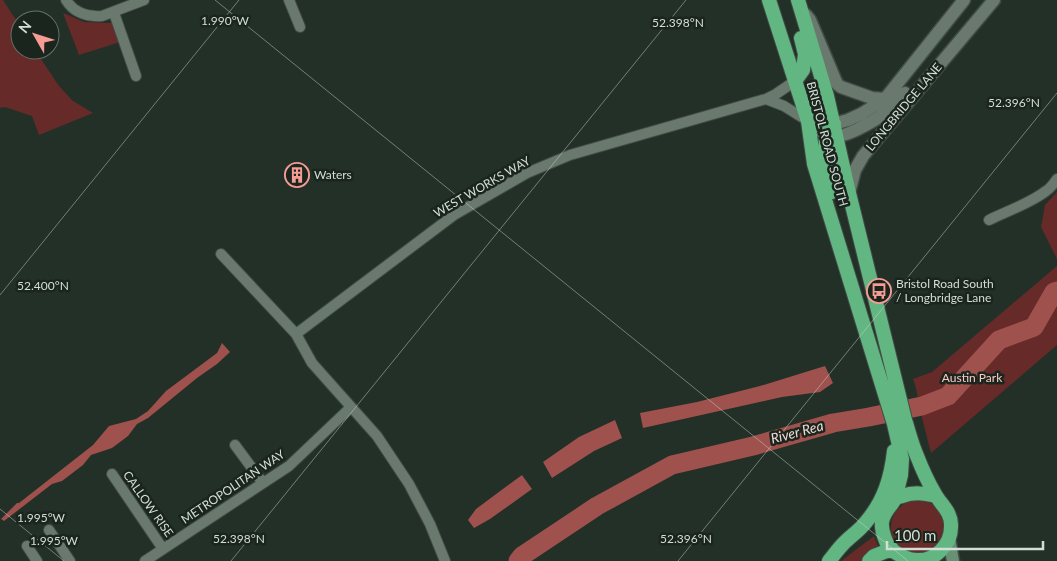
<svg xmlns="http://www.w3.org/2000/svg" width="1057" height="561" viewBox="0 0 1057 561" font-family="Lato,sans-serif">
<rect width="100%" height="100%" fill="#233027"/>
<path fill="#662a28" d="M0 0H3L20 26V50H35L59 86 73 101 93 113 39 135 32 116 5 107 0 108Z
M63 13 84 22 111 23 114 25 120 42 79 55Z
M1057 192V259L1041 227 1045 205Z
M1057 266V345L931 453 921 414 916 388 913 379 932 372Z
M891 527a27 27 0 1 1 54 0a27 27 0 1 1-54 0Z
M874 536 878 546 860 561H841Z"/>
<path fill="#9f514d" d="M222 343 230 352 217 364 197 378 148 418 137 424 128 436 112 448 91 455 83 465 62 481 52 484 4 521 1 519 17 503H19L93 445 109 426 136 419 148 411 166 391 217 353Z
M825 366 833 383 820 392 782 397 643 428 640 413 697 402 760 386Z
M615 420 622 438 594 451 552 478 543 462 579 437Z
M522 475 532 489 490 519 474 528 468 520 476 509Z"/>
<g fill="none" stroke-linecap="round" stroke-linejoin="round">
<path stroke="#9f514d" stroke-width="19" d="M518 561 522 556 597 506 672 465 753 446 833 423 869 417 922 406 948 396 999 340 1034 327 1054 292 1057 291"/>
<defs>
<path id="minor" d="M66 0C74 13 88 17 102 16L144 0
M289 0 300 27
M114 13 136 76
M766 99 784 106 808 121
M989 220C1007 211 1031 203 1046 191 1051 188 1054 183 1057 179
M221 254 296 334 312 363 377 436 409 484 430 524 445 561
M296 334 454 215 527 173 570 155 766 99 776 94 795 81
M235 445 263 483
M112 474 163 549
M49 530 70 561
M27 546 37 561
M145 561 289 466 351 407"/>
<path id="tertiary" d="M806 15 810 20 837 84 841 87 872 98 885 99
M808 121C816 128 825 136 835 136 849 137 881 117 891 108 896 103 901 98 905 93
M834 124 848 120 861 114 885 99 964 0
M849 193 855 170 863 156 994 0"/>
<path id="secondary" d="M949 538 953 561"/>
<path id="trunk" d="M769 0 808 121 814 164 894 424 902 459 901 475 895 499
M798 0 827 96 849 193 905 420C909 432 912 445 917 456 922 469 928 482 935 494 941 505 952 512 951 527 951 545 935 561 917 560 909 560 898 555 892 550 886 545 881 530 882 522 883 516 887 510 891 505 891 505 895 499 895 499 897 497 900 497 902 496 914 492 923 493 936 496
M795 81 803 70 805 54 801 38
M832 192 825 163 826 134 834 124
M829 561C834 555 838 549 844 543 851 536 860 530 866 522 884 501 891 478 894 451
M869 561 874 556 892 549"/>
</defs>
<use href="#minor" stroke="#404b44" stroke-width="12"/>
<use href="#tertiary" stroke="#404b44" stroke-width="15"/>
<use href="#secondary" stroke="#404b44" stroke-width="15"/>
<use href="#trunk" stroke="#404b44" stroke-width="16"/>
<use href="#minor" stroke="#6a796e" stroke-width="10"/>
<use href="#tertiary" stroke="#6a796e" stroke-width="12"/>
<use href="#secondary" stroke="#679075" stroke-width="12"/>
<use href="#trunk" stroke="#62b681" stroke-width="14"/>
</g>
<path fill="none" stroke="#d5ddd7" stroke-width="1" stroke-opacity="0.45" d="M215 0 908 561M0 295 239 0M0 509 64 561M231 561 686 0M678 561 1057 93"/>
<defs>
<symbol id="building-ring" viewBox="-11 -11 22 22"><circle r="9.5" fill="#1a261d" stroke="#f59c95" stroke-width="1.5"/><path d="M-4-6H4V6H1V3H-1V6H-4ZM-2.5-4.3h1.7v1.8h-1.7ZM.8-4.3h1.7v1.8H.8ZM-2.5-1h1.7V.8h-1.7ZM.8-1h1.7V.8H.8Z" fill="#f59c95"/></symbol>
<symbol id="bus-ring" viewBox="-11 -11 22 22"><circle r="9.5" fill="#1a261d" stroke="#f59c95" stroke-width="1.5"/><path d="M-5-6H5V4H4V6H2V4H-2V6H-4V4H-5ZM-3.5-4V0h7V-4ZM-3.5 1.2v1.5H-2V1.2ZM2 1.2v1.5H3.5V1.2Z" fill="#f59c95"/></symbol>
</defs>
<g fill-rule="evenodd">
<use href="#building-ring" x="283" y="161" width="28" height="28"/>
<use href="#bus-ring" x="865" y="277" width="28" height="28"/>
</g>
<g text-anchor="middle" stroke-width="5" stroke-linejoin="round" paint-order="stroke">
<g font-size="12" fill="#d5ddd7" stroke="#1a261d">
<text transform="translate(904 107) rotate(-50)" y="4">LONGBRIDGE LANE</text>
<text transform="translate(827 144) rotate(75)" y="4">BRISTOL ROAD SOUTH</text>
<text transform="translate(482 187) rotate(-30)" y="4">WEST WORKS WAY</text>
<text transform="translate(233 487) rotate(-34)" y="4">METROPOLITAN WAY</text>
<text transform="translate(148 504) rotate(55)" y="4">CALLOW RISE</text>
</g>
<g font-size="12" fill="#d5ddd7" stroke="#1a261d" text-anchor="start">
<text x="314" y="179">Waters</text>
<text x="896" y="288">Bristol Road South<tspan x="896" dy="14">/ Longbridge Lane</tspan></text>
</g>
<g font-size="12" fill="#f8c9c5" stroke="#1a261d">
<text x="972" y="382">Austin Park</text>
</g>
<g font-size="14" font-style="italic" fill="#f1d9d6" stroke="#1a261d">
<text transform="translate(797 432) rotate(-15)" y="5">River Rea</text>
</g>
</g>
<g font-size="12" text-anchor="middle" fill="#d5ddd7" stroke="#1a261d" stroke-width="5" stroke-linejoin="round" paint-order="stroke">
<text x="225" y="25">1.990°W</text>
<text x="678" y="27">52.398°N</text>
<text x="1014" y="107">52.396°N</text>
<text x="43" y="290">52.400°N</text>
<text x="41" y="522">1.995°W</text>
<text x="239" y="543">52.398°N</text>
<text x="686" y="543">52.396°N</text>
<text x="54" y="545">1.995°W</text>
</g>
<g transform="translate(35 35) rotate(309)"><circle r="24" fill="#1a261d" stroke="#656f67"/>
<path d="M0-4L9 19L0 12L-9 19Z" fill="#f59c95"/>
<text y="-8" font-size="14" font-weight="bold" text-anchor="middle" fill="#d5ddd7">N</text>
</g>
<path d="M887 541v8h156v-8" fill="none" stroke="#d5ddd7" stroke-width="2.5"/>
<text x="894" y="541" font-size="15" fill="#d5ddd7" stroke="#1a261d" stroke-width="4" paint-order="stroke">100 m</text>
</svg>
